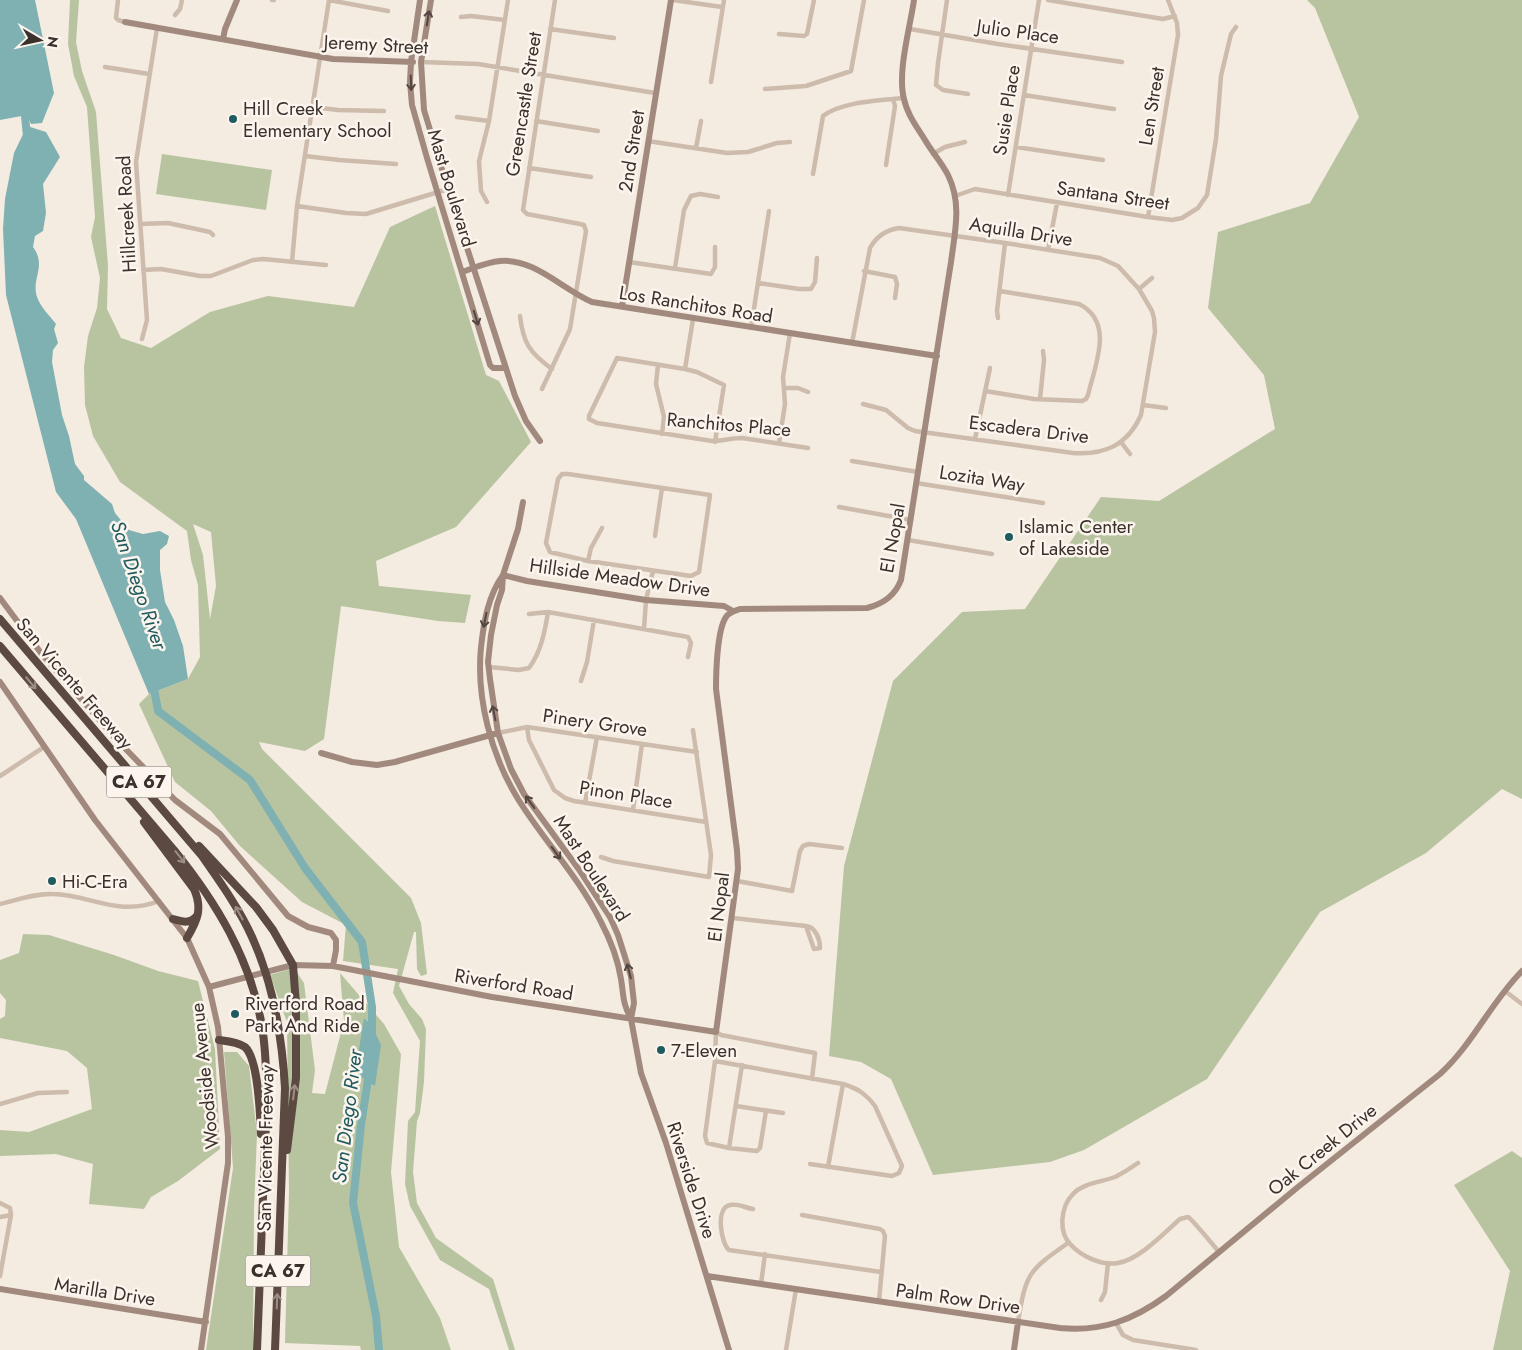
<svg xmlns="http://www.w3.org/2000/svg" width="1522" height="1350" viewBox="0 0 1522 1350" font-family="Jost,sans-serif">
<rect width="100%" height="100%" fill="#f4ebe1"/>
<path fill="#b8c4a0" fill-rule="evenodd" d="M70 0H79L76 42 82 71 96 112 108 266 107 309 121 338 151 348 210 312 268 296 354 307 390 227 435 206 486 375 499 381 531 442 456 527 376 561 379 586 471 595 465 623 438 621 341 606 324 739 305 751 259 742 262 749 411 898 421 923 427 974 421 976 417 969 416 932H414L399 986 409 1004 422 1019 426 1029 424 1082 420 1113 417 1121 413 1172 417 1203 436 1238 493 1279 515 1350H509L489 1289 440 1260 410 1206 405 1184 408 1121 415 1112 420 1041 393 993 398 969 343 961 346 925 302 902 240 846 211 811 175 782 139 704 149 694 188 679 200 657 198 585 191 560 187 531 120 482 93 436 85 405 84 367 88 336 97 308 100 278 91 237 95 217 87 107 74 76 68 44ZM193 524 211 532 216 586 210 619 203 555Z
M1307 0H1522V799L1502 789 1426 853 1320 912 1207 1079 1084 1150 1050 1162 933 1175 891 1079 861 1062 829 1056 844 866 893 681 962 612 1025 609 1101 497 1159 501 1275 429 1264 375 1208 308 1218 232 1310 203 1359 117 1315 8Z
M162 154 272 170 266 210 156 194Z
M23 934 49 935 114 955 158 971 198 981 215 1049 220 1149 178 1181 151 1197 144 1209 89 1204 93 1164 56 1154 0 1156V1130L29 1132 92 1109 87 1068 67 1051 0 1038V1019L5 1016 6 1000 0 993V960L19 953Z
M294 968 304 983 315 1070 312 1093 325 1094 344 1021 340 973 384 1024 401 1054 391 1172 399 1247 440 1318 451 1350H361L360 1346 285 1343 289 1192 287 1022 270 975Z
M224 1052H237L249 1066 257 1133 254 1210 253 1350H206L233 1168Z
M1512 1151 1522 1158V1350H1493L1510 1271 1454 1185Z"/>
<path fill="#7fb0b2" d="M0 0H35L54 93 42 123 31 124 27 115 0 120Z
M27 126 46 132 60 157 43 184 46 213 43 231 35 236 33 247C47 266 31 279 37 297 41 308 50 316 56 324L54 329 58 343 53 350 52 362 62 415 69 436 75 464 84 476V480L112 504 115 513 129 530 143 534 160 531 169 536 167 544 160 550V570L165 602 174 620 183 646 188 679 149 694 76 519 56 492 6 295 3 229 5 199 14 153Z
M364 1018 372 1026 381 1045 375 1086 358 1075 359 1049Z"/>
<g fill="none" stroke-linecap="round" stroke-linejoin="round">
<path stroke="#7fb0b2" stroke-width="8" d="M24 106 27 136
M153 683 158 711 250 780 305 868 362 942 372 1007V1034
M369 1073 361 1125 353 1203 376 1316 379 1350"/>
<path stroke="#cdbbac" stroke-width="4.5" d="M118 0 116 18 118 20 125 22
M272 0H274
M329 0 388 11
M673 0 722 7
M947 0 938 63 936 85 943 90 968 94
M1048 0 1163 19 1175 16
M175 15 180 9 182 0
M461 17 471 16 505 20
M550 29 614 38
M910 29 998 44 1122 62
M779 34 804 36 807 34 814 0
M421 62 478 64 655 93
M105 67 149 74
M711 82 724 0
M765 89 806 86 851 71 864 0
M1024 95 1114 109
M313 107 338 110 384 111
M457 117 489 121
M536 121 598 131
M648 141 727 153 748 152 777 143 790 142
M1016 147 1103 160
M696 148 701 121
M933 154 945 147 965 142
M305 156 339 160 396 164
M886 165 895 106 893 99 903 98
M529 168 591 177
M813 174 823 116C839 103 873 101 893 99
M1008 195 1039 0
M955 196 975 189 1148 217 1172 220 1182 218 1198 208 1207 195 1216 139 1221 76 1231 34 1236 27
M487 202 481 191 479 161 489 121 508 0
M297 206 346 213 366 214 448 189
M1148 217 1178 35 1177 23 1168 0
M140 224 168 223 210 232 213 235
M1048 250 1057 203
M292 262 297 206 329 0
M629 262 711 274 715 267V247
M675 268 684 210 691 196 700 194 718 197
M143 270 161 269 200 276H211L253 260 263 259 326 265
M864 271 895 277 897 284 895 298
M758 283 799 289H811L815 282 817 258
M1139 289 1152 278
M520 316C523 343 530 353 552 369
M998 318 997 311 1005 243
M751 328 769 211
M142 339 147 320 136 162 157 28
M852 343 870 248C876 237 886 230 899 228L1005 243 1100 258 1118 266 1139 289 1152 311 1154 318 1155 332 1141 415C1127 446 1104 455 1073 453L915 431 908 428 886 410 863 404
M658 365 656 384 664 417 662 434
M685 369 693 319
M785 388H798L808 392
M542 389 570 329 586 231 584 225 580 224 527 214 523 210 555 0
M985 391 1034 399 1082 401 1086 399 1088 395C1095 365 1115 322 1079 304L1000 291
M1040 399 1044 360 1043 351
M1143 405 1166 408
M975 439 990 368
M715 442 724 385 697 372 685 369 617 358 589 416V419L597 423 712 441C722 441 732 438 742 438L808 448
M1121 442 1130 454
M779 443 785 404 783 377 790 333
M852 461 918 472
M562 474H568L710 495 699 572 691 576 588 561 550 552 546 543 558 479Z
M916 483 1043 503
M839 507 911 520
M655 536 662 488
M908 540 992 554
M588 561 591 548 602 528
M529 614 548 612 688 637 691 643 688 657
M644 629 646 600 653 571
M489 667 519 670 529 668C541 652 545 631 548 612
M581 681 587 662 594 620
M527 727 529 740 554 790 565 798 574 801 706 822
M498 733 527 727 697 752
M0 776 44 747
M585 803 597 737
M633 810 642 744
M601 857 613 861 709 877 711 855 693 730
M737 881 792 891 800 851 803 846 809 844 842 848
M0 904C17 900 35 893 53 894 91 895 118 917 159 901
M733 918 806 926C816 927 820 940 820 948L814 949 806 926
M1505 991 1522 1004
M715 1061 843 1084C857 1088 866 1094 875 1106L902 1166 899 1173 892 1176 810 1164
M0 1104 38 1093 67 1092
M736 1106 783 1113
M766 1111 760 1148 757 1151 729 1148 707 1143 705 1136 715 1061 716 1032 721 1035 815 1053 812 1079
M729 1148 742 1065
M1138 1163C1131 1168 1123 1173 1115 1177 1102 1182 1083 1183 1073 1194 1061 1206 1058 1231 1070 1244 1081 1256 1101 1266 1118 1263 1139 1260 1164 1233 1180 1219L1188 1217C1192 1219 1213 1245 1219 1252
M828 1167 843 1084
M0 1203 10 1208 11 1215 0 1276
M753 1209C746 1208 737 1203 730 1205 715 1208 721 1243 729 1250L881 1272
M802 1215 880 1229 883 1231 885 1236 879 1301
M0 1217 11 1215
M761 1284 765 1254
M1101 1300 1105 1292 1108 1263
M1018 1322C1026 1273 1028 1271 1068 1243
M1116 1323 1123 1335 1133 1340 1196 1350
M786 1350 796 1289"/>
<path stroke="#a18a7d" stroke-width="6" d="M420 0 411 62 410 82 412 105 427 158 490 365 493 368H505
M431 0 421 62 424 110 448 189 515 396 526 421 540 441
M125 22 333 59 413 62
M223 39 225 29 237 0
M462 272C474 268 487 262 500 261 534 258 562 289 592 302L937 356
M622 307 671 0
M523 502 518 529 503 575 502 590 497 605 491 635 488 662 490 679 498 733 511 769 524 794 580 871 610 917 618 935 631 976 634 1003 631 1019 641 1073 666 1143 729 1350
M503 575C488 596 484 621 481 647 476 698 491 755 518 799 544 841 579 877 601 922 610 939 618 960 621 979 624 997 622 1001 631 1019
M503 575 527 581 646 600 724 606 733 611
M0 598 41 653 117 740 175 800 220 834 288 916 308 927 331 933 336 940V950L333 966
M0 682 95 820 187 938 209 987 218 1027 228 1137V1163L201 1350
M321 753 352 762 377 765 395 762 494 734
M209 987 293 965 333 966 492 997 716 1032 738 869 737 850 716 689C716 673 717 630 726 617 729 612 735 611 740 609L867 608C883 604 895 596 901 580L951 262C955 232 962 203 948 175 942 163 932 152 925 140 917 127 907 114 904 99 897 72 910 28 914 0
M707 1276 1060 1328C1102 1332 1133 1320 1166 1296L1298 1187 1440 1074C1473 1044 1491 1002 1522 971
M0 1289 206 1322
M1014 1350 1018 1322"/>
<path stroke="#5c4a42" stroke-width="8" d="M0 619 202 856C220 882 239 908 252 937 274 985 282 1036 285 1088L275 1350
M0 646 174 850C216 902 251 959 262 1027 266 1049 266 1072 267 1096L257 1350
M144 822 194 889C203 909 197 921 187 938
M199 846 256 907 273 930 293 965 296 1004V1078L287 1150
M173 919C183 922 190 924 197 916
M219 1040C227 1041 238 1042 245 1047 259 1060 260 1116 261 1134"/>
</g>
<defs><path id="oneway-shaft" d="M-6 0H5M1.5-3L5.5 0L1.5 3" fill="none" stroke-width="1.6" stroke-linecap="round" stroke-linejoin="round" transform="scale(1.25)"/></defs>
<g stroke="#544640">
<use href="#oneway-shaft" transform="translate(428 18) rotate(-81)"/>
<use href="#oneway-shaft" transform="translate(411 83) rotate(88)"/>
<use href="#oneway-shaft" transform="translate(476 318) rotate(73)"/>
<use href="#oneway-shaft" transform="translate(485 620) rotate(101)"/>
<use href="#oneway-shaft" transform="translate(494 713) rotate(-101)"/>
<use href="#oneway-shaft" transform="translate(530 802) rotate(-126)"/>
<use href="#oneway-shaft" transform="translate(556 853) rotate(54)"/>
<use href="#oneway-shaft" transform="translate(629 971) rotate(-104)"/>
</g>
<g stroke="#9c8e87">
<use href="#oneway-shaft" transform="translate(31 683) rotate(50)"/>
<use href="#oneway-shaft" transform="translate(180 857) rotate(52)"/>
<use href="#oneway-shaft" transform="translate(239 913) rotate(-119)"/>
<use href="#oneway-shaft" transform="translate(294 1092) rotate(-83)"/>
<use href="#oneway-shaft" transform="translate(277 1301) rotate(-88)"/>
</g>
<g fill="#1f5a5e" stroke="#fbf5ee" stroke-width="2">
<circle cx="233" cy="119" r="5"/>
<circle cx="1009" cy="537" r="5"/>
<circle cx="52" cy="881" r="5"/>
<circle cx="235" cy="1014" r="5"/>
<circle cx="661" cy="1050" r="5"/>
</g>
<g text-anchor="middle" stroke-width="5" stroke-linejoin="round" paint-order="stroke">
<g fill="#fbf5ee" stroke="#756b66" stroke-width="1">
<rect x="106.5" y="766.5" width="65" height="31" rx="4"/>
<rect x="245.5" y="1255.5" width="65" height="31" rx="4"/>
</g>
<g font-size="18" font-weight="bold" fill="#3b302b">
<text x="139" y="788">CA 67</text>
<text x="278" y="1277">CA 67</text>
</g>
<g font-size="19" fill="#3b302b" stroke="#fbf5ee">
<text transform="translate(1018 31) rotate(8)" y="7">Julio Place</text>
<text transform="translate(376 44) rotate(3)" y="7">Jeremy Street</text>
<text transform="translate(523 104) rotate(-81)" y="7">Greencastle Street</text>
<text transform="translate(1151 106) rotate(-81)" y="7">Len Street</text>
<text transform="translate(1006 110) rotate(-81)" y="7">Susie Place</text>
<text transform="translate(631 151) rotate(-81)" y="7">2nd Street</text>
<text transform="translate(452 188) rotate(73)" y="7">Mast Boulevard</text>
<text transform="translate(1113 195) rotate(8)" y="7">Santana Street</text>
<text transform="translate(126 214) rotate(-93)" y="7">Hillcreek Road</text>
<text transform="translate(1021 231) rotate(9)" y="7">Aquilla Drive</text>
<text transform="translate(696 304) rotate(9)" y="7">Los Ranchitos Road</text>
<text transform="translate(729 424) rotate(5)" y="7">Ranchitos Place</text>
<text transform="translate(1029 429) rotate(7)" y="7">Escadera Drive</text>
<text transform="translate(982 478) rotate(9)" y="7">Lozita Way</text>
<text transform="translate(892 538) rotate(-80)" y="7">El Nopal</text>
<text transform="translate(620 577) rotate(8)" y="7">Hillside Meadow Drive</text>
<text transform="translate(75 683) rotate(49)" y="7">San Vicente Freeway</text>
<text transform="translate(595 722) rotate(8)" y="7">Pinery Grove</text>
<text transform="translate(626 794) rotate(9)" y="7">Pinon Place</text>
<text transform="translate(592 868) rotate(57)" y="7">Mast Boulevard</text>
<text transform="translate(718 907) rotate(-83)" y="7">El Nopal</text>
<text transform="translate(514 984) rotate(9)" y="7">Riverford Road</text>
<text transform="translate(204 1076) rotate(-96)" y="7">Woodside Avenue</text>
<text transform="translate(265 1148) rotate(-89)" y="7">San Vicente Freeway</text>
<text transform="translate(1322 1149) rotate(-39)" y="7">Oak Creek Drive</text>
<text transform="translate(692 1180) rotate(72)" y="7">Riverside Drive</text>
<text transform="translate(105 1291) rotate(9)" y="7">Marilla Drive</text>
<text transform="translate(958 1298) rotate(8)" y="7">Palm Row Drive</text>
</g>
<g font-size="19" fill="#3b302b" stroke="#fbf5ee" text-anchor="start">
<text x="243" y="115">Hill Creek<tspan x="243" dy="22">Elementary School</tspan></text>
<text x="1019" y="533">Islamic Center<tspan x="1019" dy="22">of Lakeside</tspan></text>
<text x="62" y="888">Hi-C-Era</text>
<text x="245" y="1010">Riverford Road<tspan x="245" dy="22">Park And Ride</tspan></text>
<text x="671" y="1057">7-Eleven</text>
</g>
<g font-size="20" font-style="italic" fill="#1f5a5e" stroke="#fbf5ee">
<text transform="translate(139 585) rotate(71)" y="7">San Diego River</text>
<text transform="translate(347 1116) rotate(-83)" y="7">San Diego River</text>
</g>
</g>
<g transform="translate(40 40) rotate(99)" stroke="#fbf5ee" stroke-width="4" paint-order="stroke">
<path d="M0-4L9 19L0 12L-9 19Z" fill="#3b302b"/>
<text y="-8" font-size="14" font-weight="bold" text-anchor="middle" fill="#3b302b">N</text>
</g>
</svg>
